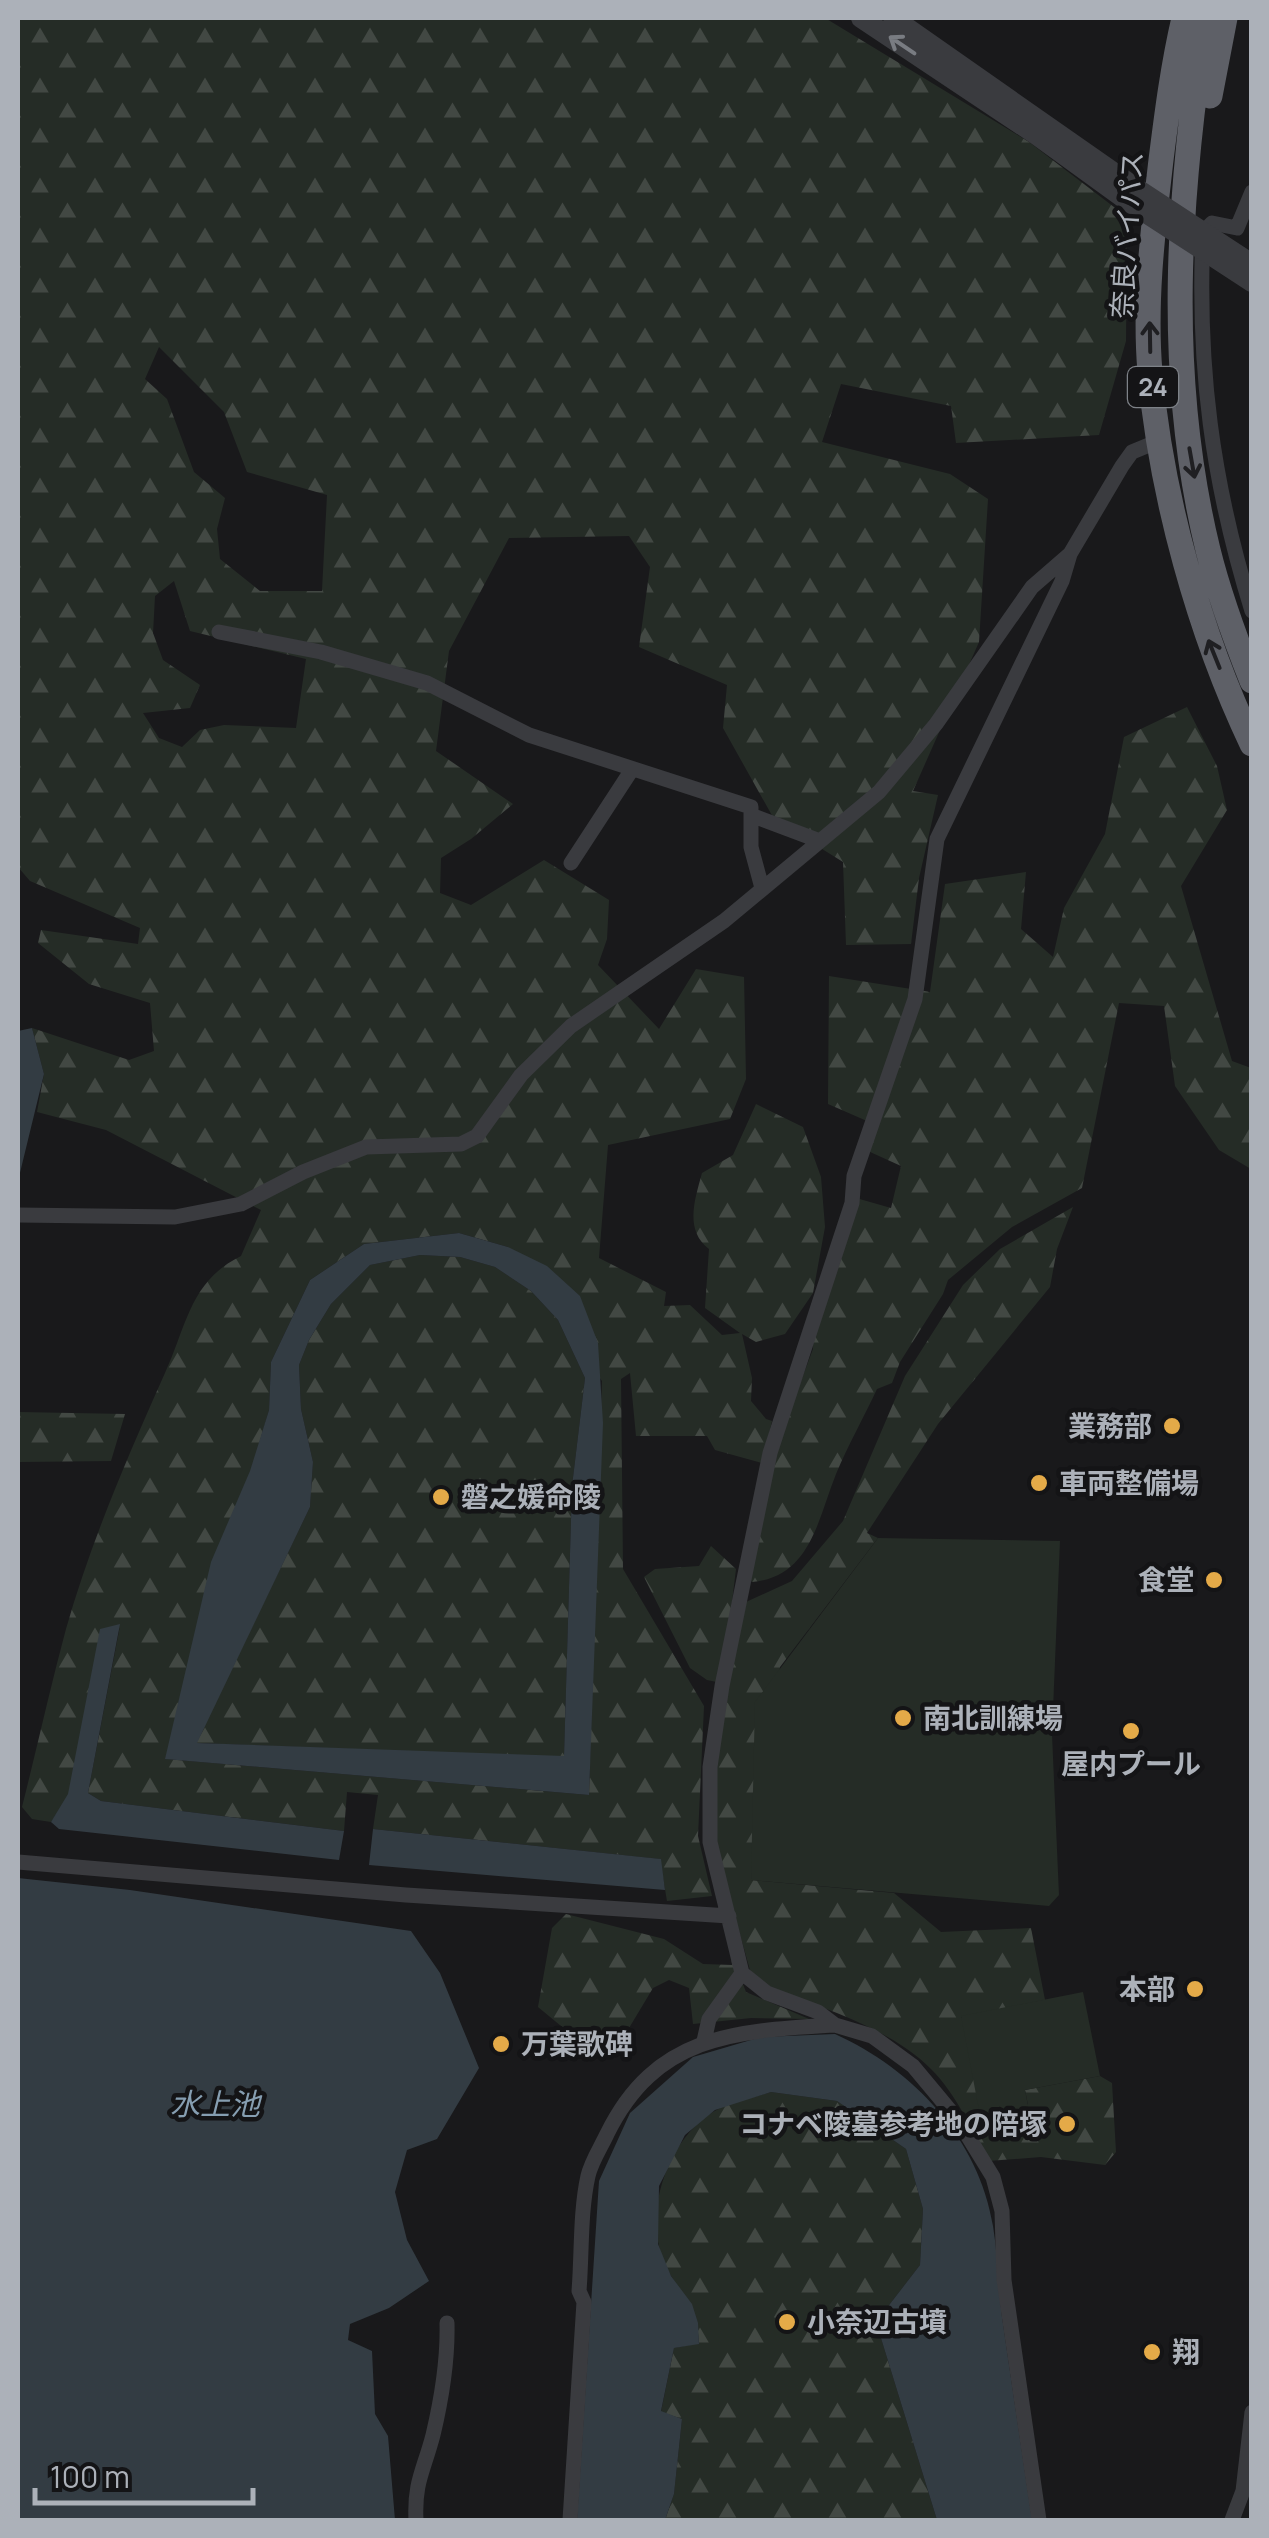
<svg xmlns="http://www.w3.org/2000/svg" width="1269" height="2538" viewBox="0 0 1269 2538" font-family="Manrope,'Noto Sans JP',sans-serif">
<defs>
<pattern id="forest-firs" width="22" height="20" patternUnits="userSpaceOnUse" patternTransform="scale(2.5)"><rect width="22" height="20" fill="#252c26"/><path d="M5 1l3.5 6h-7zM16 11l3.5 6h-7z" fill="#424843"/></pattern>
</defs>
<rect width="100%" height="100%" fill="#19191b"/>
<path fill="url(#forest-firs)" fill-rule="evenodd" d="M18 18H825L1029 142 1127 217 1126 341 1099 435 956 443 951 406 841 384 822 442 950 474 988 499 979 642 913 791 938 795 919 878 911 944 846 945 843 862 774 819 723 728 727 685 639 647 650 567 629 536 509 538 449 651 436 751 513 804 471 839 441 858 440 893 471 905 544 860 609 900 607 939 598 965 659 1029 696 969 744 977 746 1079 730 1119 608 1145 599 1258 666 1292 664 1306 690 1305 722 1335 740 1333 705 1308 709 1249C684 1230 695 1199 702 1173L733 1155 756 1104 803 1127 821 1177 825 1227 813 1293 785 1334 756 1342 742 1334 752 1378 751 1401 766 1419 772 1421 762 1463 715 1450 707 1436H636L630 1373 621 1379 623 1569 704 1706 698 1836 712 1896 667 1901 660 1859 373 1829 378 1795 347 1792 344 1831 101 1801 88 1793 120 1626 67 1799 51 1822 32 1819 22 1807C37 1748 50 1688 66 1629 91 1541 128 1456 165 1373 187 1325 190 1281 241 1256L261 1210 106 1130 37 1112 44 1074 32 1028 129 1060 154 1051 150 1003 89 984 38 943 41 930 138 944 140 928 30 881 18 867ZM159 347 224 412 247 472 327 495 322 591H260L220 559 217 529 225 498 194 472 167 399 145 379ZM174 581 190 631 306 659 296 728 224 725 200 730 182 747 159 738 143 713 190 708 200 685 163 660 153 633 155 596ZM459 1233 508 1247 602 1381 589 1795 166 1759 269 1410 271 1362 310 1280 364 1244Z
M1187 707 1217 766 1227 810 1181 886 1232 1061 1251 1068V1169L1219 1150 1175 1086 1164 1006 1119 1003 1082 1188 1012 1227 948 1280 943 1294 900 1362 892 1383 877 1389C864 1417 848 1445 836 1474 818 1518 811 1577 752 1582L750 1580 780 1437 813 1349 814 1319 856 1198 891 1208 901 1166 868 1151 919 990 930 992 945 884 1026 872 1021 929 1053 957 1064 908 1105 834 1124 737Z
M829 976 911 989 867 1121 828 1104Z
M1073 1207 1057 1249 1050 1287 938 1424 867 1533 878 1538 780 1667 751 1880 894 1893 941 1932 1031 1928 1045 2000 961 2017 1028 2105 1025 2090 1100 2076 1112 2083 1116 2152 1105 2165 1041 2157 988 2161C972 2129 956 2094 931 2069 889 2026 812 2005 758 1983L750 1970 714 1842V1789L724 1697 746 1602 792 1581 843 1521 905 1376 963 1285 1000 1249Z
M420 1255 460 1257 495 1267 531 1291 558 1320 585 1378 572 1486 564 1757 196 1743 310 1507 313 1462 301 1409 299 1365 309 1340 331 1304 370 1265Z
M18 1412 125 1414 111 1461 18 1462Z
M711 1546 736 1569 722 1683 707 1680 690 1668 644 1577 655 1569 699 1566Z
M566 1914 664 1939 703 1964 732 1965 731 1953 746 1992 809 2019 751 2018 693 2024 689 1988 669 1980 653 1988 629 2028 589 2049 538 2007 552 1928Z
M771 2092 837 2101 906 2149 923 2209 920 2265 876 2322 937 2520H665L674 2494 682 2419 661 2412 674 2348 699 2343C697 2295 668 2287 659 2246 648 2199 672 2137 713 2112 729 2102 753 2098 771 2092Z"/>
<path fill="#252c26" d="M878 1538 1060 1541 1052 1734 1059 1895 1049 1906 751 1880 755 1702Z
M1083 1992 1100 2076 1025 2090 1028 2106 980 2115 961 2016Z"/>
<path fill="#333c43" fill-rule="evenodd" d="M32 1028 44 1074 18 1181V1031Z
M459 1233 508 1247 547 1266 580 1296 598 1343 603 1423 589 1795 165 1759 211 1562 250 1471 269 1410 271 1362 310 1280 364 1244ZM420 1255 460 1257 495 1267 531 1291 558 1320 585 1378 572 1486 564 1756 197 1743 310 1507 313 1462 301 1409 299 1365 309 1340 331 1304 370 1265Z
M120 1624 88 1793 101 1801 344 1831 339 1860 59 1829 51 1822 68 1794 100 1629Z
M373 1829 661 1859 665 1890 369 1865Z
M18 1878 130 1890 411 1931 440 1973 479 2068 437 2139 407 2150 395 2192 407 2240 429 2281 389 2308 350 2324 348 2340 372 2351 375 2414 388 2436 395 2520H18Z
M835 2034C913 2069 979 2139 993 2226 998 2256 998 2287 1002 2317 1012 2385 1022 2453 1032 2520H937L876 2322 920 2265 923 2209 906 2149 837 2101 771 2092 715 2110 685 2135 659 2186 658 2244 671 2276 692 2304 698 2323 699 2344 674 2348 661 2411 682 2419 674 2494 665 2520H577L599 2181 630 2113 693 2057 761 2037Z"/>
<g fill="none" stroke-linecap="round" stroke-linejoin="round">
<path stroke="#3a3b3f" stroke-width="15" d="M1252 192 1237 228 1212 223 1203 232C1197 367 1212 482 1252 611
M219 632 321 652 427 683 529 735 751 807V847L762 888
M751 815 820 841
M571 863 631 771
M18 1215 175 1217 241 1204 303 1172 366 1147 461 1144 477 1136 521 1075 571 1026 724 921 879 792 936 724 1032 587 1070 554
M18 1862 406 1895 729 1916
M704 2041 709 2019 742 1973
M416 2520C414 2482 424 2470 433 2435 442 2397 448 2362 447 2323
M570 2520 584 2302 579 2291C582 2254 580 2212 588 2176 591 2162 601 2147 607 2134 656 2034 736 2031 835 2025
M1039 2520 1004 2280 1002 2211 993 2177 958 2120 913 2066 872 2036 835 2025 818 2012 767 1993 742 1973 710 1842V1767L722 1686 770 1453 852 1203 854 1176 915 999 937 839 1062 581 1070 554 1122 466 1132 452 1149 445
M1232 2520 1243 2491 1252 2412"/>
<path stroke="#3a3b3f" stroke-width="20" d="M861 18 1035 134 1126 200
M893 18 1133 186"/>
<path stroke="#5e6067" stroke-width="25" d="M1184 18C1173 65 1167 112 1161 160 1153 230 1144 302 1150 372 1161 495 1199 633 1252 744
M1205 18C1178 195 1165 374 1208 550 1219 595 1235 638 1252 681
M1210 96 1225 18"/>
<path stroke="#3a3b3f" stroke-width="20" d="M1133 186 1252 264
M1126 200 1252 282"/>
</g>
<defs><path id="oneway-shaft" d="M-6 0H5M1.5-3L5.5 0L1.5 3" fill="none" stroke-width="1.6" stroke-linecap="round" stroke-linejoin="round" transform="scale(2.5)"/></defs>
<use stroke="#797c82" href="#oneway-shaft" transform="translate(902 45) rotate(-146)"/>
<g stroke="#1f1f22">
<use href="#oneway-shaft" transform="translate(1150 337) rotate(-91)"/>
<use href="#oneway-shaft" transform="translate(1192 463) rotate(80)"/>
<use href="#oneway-shaft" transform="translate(1214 654) rotate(-112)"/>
</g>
<g fill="#e4aa48" stroke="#141416" stroke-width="4">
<circle cx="1172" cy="1426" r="10"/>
<circle cx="1039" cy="1483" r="10"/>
<circle cx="441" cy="1497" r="10"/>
<circle cx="1214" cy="1580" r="10"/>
<circle cx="903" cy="1718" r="10"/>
<circle cx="1131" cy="1731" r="10"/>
<circle cx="1195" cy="1989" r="10"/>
<circle cx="501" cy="2044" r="10"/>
<circle cx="1067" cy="2124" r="10"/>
<circle cx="787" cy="2322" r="10"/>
<circle cx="1152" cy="2352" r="10"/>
</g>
<g text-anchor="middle" stroke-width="9" stroke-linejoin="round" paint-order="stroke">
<rect fill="#141416" stroke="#7e8288" stroke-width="2.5" x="1128" y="367" width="50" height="40" rx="8"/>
<g font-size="25" font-weight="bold" fill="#acb1b9">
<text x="1153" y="396">24</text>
</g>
<g font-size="28" fill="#acb1b9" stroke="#141416">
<text transform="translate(1127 235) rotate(-86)" y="10">奈良バイパス</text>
</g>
<g font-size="28" font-weight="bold" fill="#acb1b9" stroke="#141416" text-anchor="start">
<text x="1152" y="1436" text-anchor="end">業務部</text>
<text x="1059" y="1493">車両整備場</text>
<text x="461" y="1507">磐之媛命陵</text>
<text x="1194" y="1590" text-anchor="end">食堂</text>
<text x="923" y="1728">南北訓練場</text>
<text x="1131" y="1774" text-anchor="middle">屋内プール</text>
<text x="1175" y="1999" text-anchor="end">本部</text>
<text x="521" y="2054">万葉歌碑</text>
<text x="1047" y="2134" text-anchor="end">コナベ陵墓参考地の陪塚</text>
<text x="807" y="2332">小奈辺古墳</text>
<text x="1172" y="2362">翔</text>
</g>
<g font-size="30" font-style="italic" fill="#869eb1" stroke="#141416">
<text x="215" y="2115">水上池</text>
</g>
</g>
<rect width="1269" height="2538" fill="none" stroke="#acb1b9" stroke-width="40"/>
<path d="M35 2488v15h218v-15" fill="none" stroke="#acb1b9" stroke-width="5"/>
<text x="50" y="2488" font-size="30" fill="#acb1b9" stroke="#141416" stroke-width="8" paint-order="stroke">100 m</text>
</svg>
